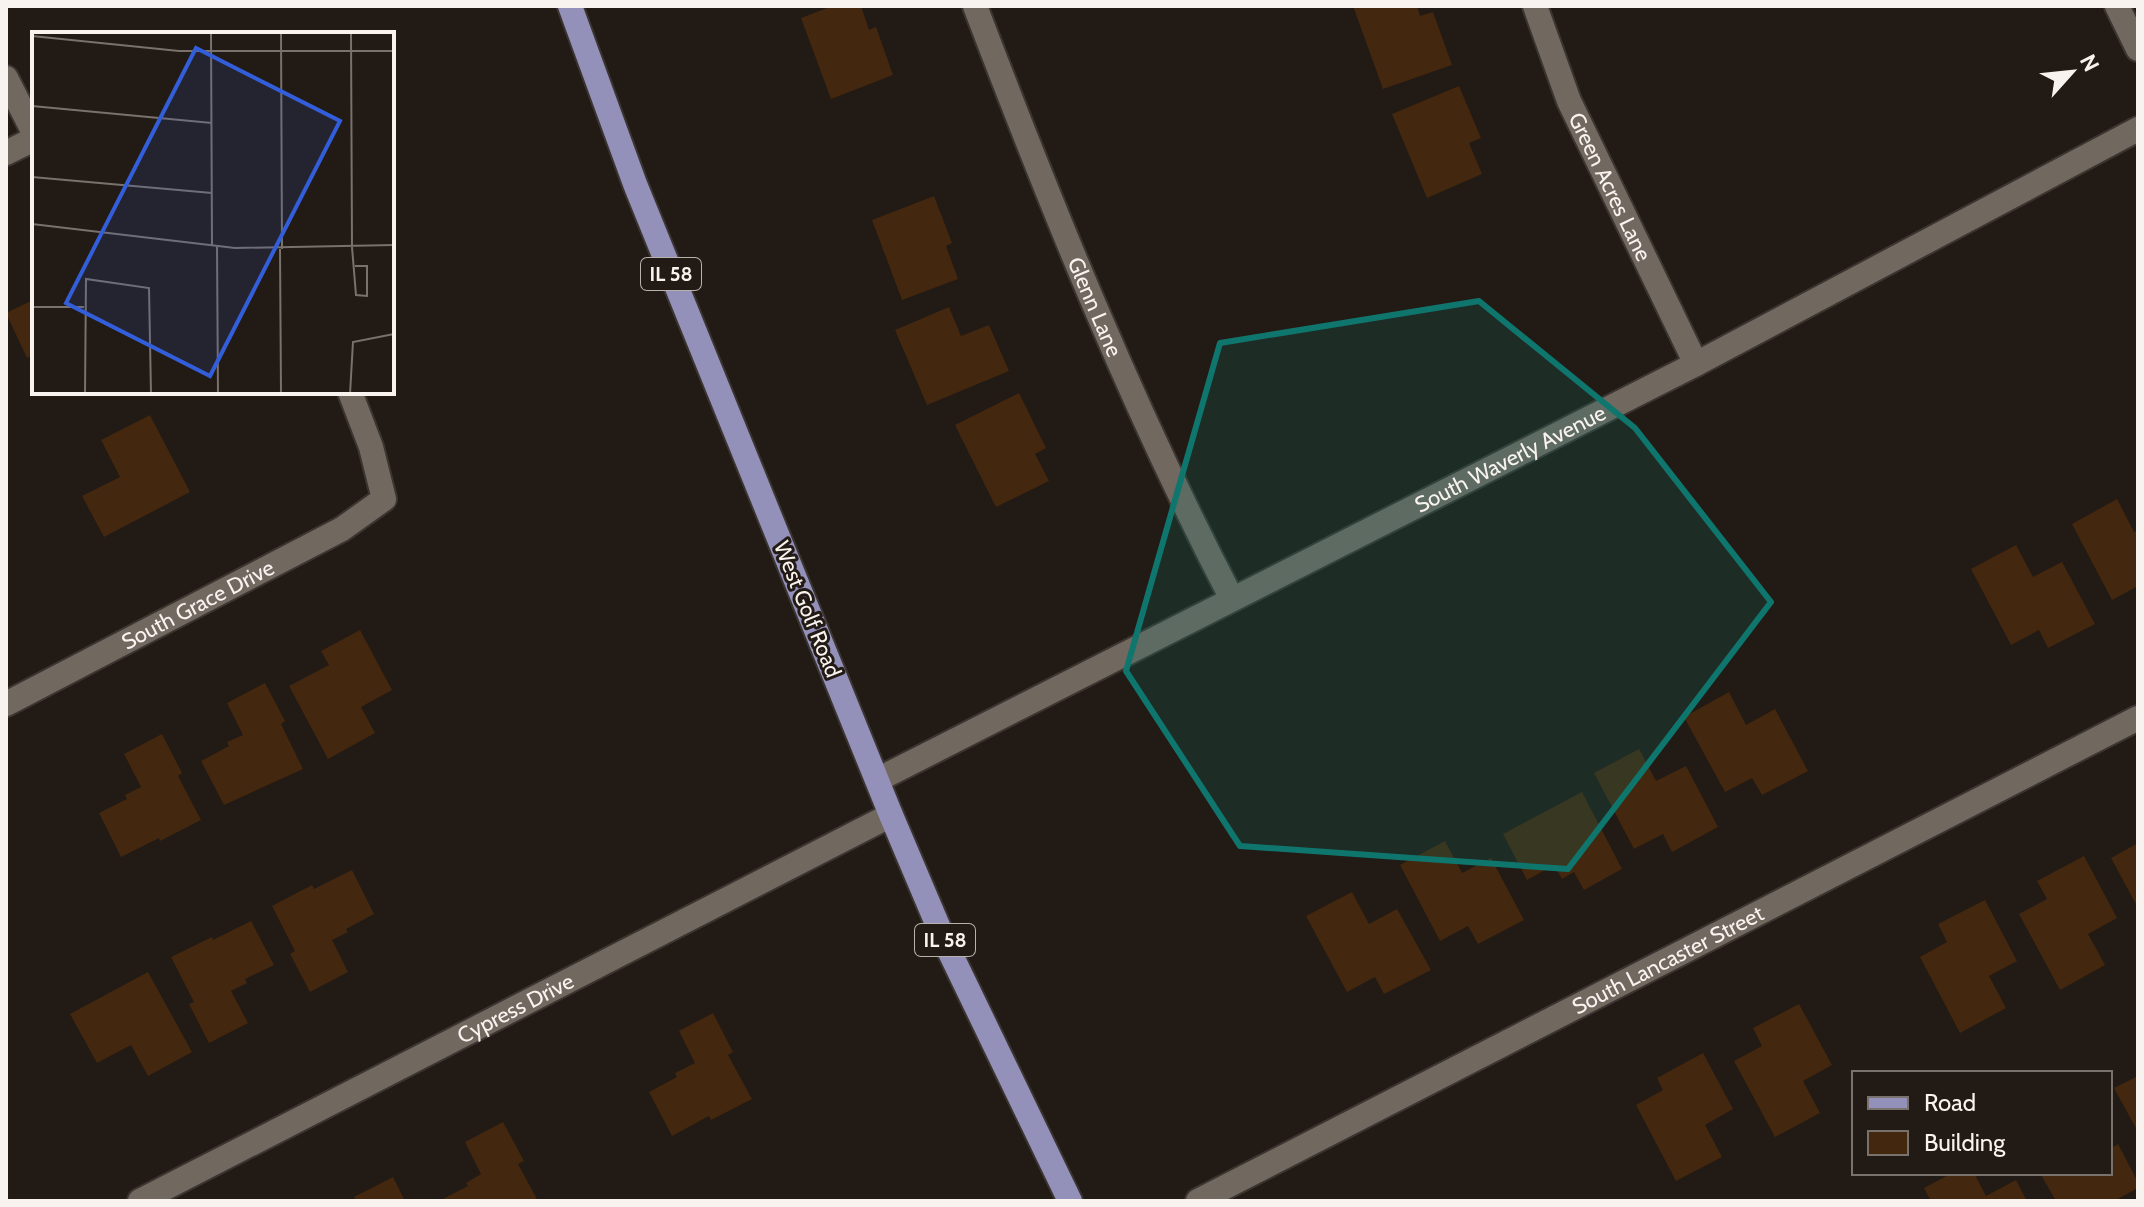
<svg xmlns="http://www.w3.org/2000/svg" width="2144" height="1207" viewBox="0 0 2144 1207" font-family="Cabin,sans-serif">
<rect width="100%" height="100%" fill="#221a14"/>
<path fill="#43270e" d="M832 6H861L869 30 876 27 893 75 831 99 801 18Z
M1353 6H1417L1420 16 1433 12 1452 65 1383 89Z
M1459 86 1481 138 1469 143 1482 174 1427 198 1392 114Z
M934 196 952 243 946 246 958 279 902 300 872 220Z
M34 294V355L27 358 6 313 33 300 31 296Z
M949 307 961 336 989 325 1009 371 927 405 895 330Z
M1019 393 1046 448 1035 454 1049 481 996 507 955 425Z
M150 415 190 492 104 537 82 496 120 477 101 440Z
M2117 499 2134 532 2138 530V586L2112 600 2072 524Z
M2016 545 2033 577 2062 562 2095 624 2048 648 2039 630 2011 645 1971 569Z
M360 630 392 690 361 707 375 733 328 759 289 686 329 665 321 651Z
M265 683 285 721 281 724 303 769 224 805 201 761 229 746 227 742 243 735 227 703Z
M1729 692 1746 725 1775 709 1808 771 1762 795 1752 778 1725 792 1684 717Z
M162 734 182 773 178 776 201 820 160 841 159 838 121 857 99 813 127 799 125 795 141 787 124 754Z
M1639 749 1656 781 1686 766 1718 827 1672 852 1663 834 1634 849 1594 773Z
M1582 792 1622 869 1584 890 1574 872 1562 879 1554 865 1527 880 1503 834Z
M1445 841 1462 873 1491 858 1524 920 1478 944 1468 926 1440 941 1400 865Z
M2138 843V908L2111 858Z
M2084 856 2117 918 2088 934 2105 965 2060 990 2019 914 2047 899 2037 881Z
M352 870 374 914 346 929 348 932 332 940 348 972 310 992 290 954 295 951 272 906 312 885 314 889Z
M1352 892 1369 924 1397 909 1431 970 1384 994 1375 977 1347 992 1306 916Z
M1985 900 2017 961 1989 976 2006 1008 1960 1033 1920 957 1947 942 1938 924Z
M251 921 274 965 245 979 247 983 231 991 248 1023 209 1043 189 1004 194 1002 171 957 212 937 213 940Z
M148 972 192 1052 148 1076 131 1045 97 1063 70 1014Z
M1799 1004 1832 1065 1803 1081 1820 1113 1775 1137 1734 1061 1762 1046 1753 1028Z
M713 1013 733 1052 728 1055 752 1099 711 1120 709 1116 672 1136 649 1092 677 1077 675 1073 695 1063 679 1031Z
M1703 1053 1733 1109 1705 1125 1722 1157 1676 1181 1636 1105 1663 1090 1657 1078Z
M2138 1076V1132L2114 1088Z
M503 1122 524 1161 518 1164 538 1201H439L468 1186 466 1183 481 1174 465 1142Z
M2118 1144 2138 1182V1188L2114 1201H2056L2040 1173H2110V1149Z
M1952 1173H1974L1986 1196 2016 1180 2027 1201H1931L1924 1188Z
M393 1177 405 1201H356L354 1197Z"/>
<g fill="none" stroke-linecap="round" stroke-linejoin="round">
<defs>
<g id="minor">
<path id="s1" d="M975 6C1052 208 1132 407 1232 599"/>
<path id="s2" d="M1535 6 1569 101 1696 364"/>
<path d="M2117 6 2138 49"/>
<path d="M6 78 34 133"/>
<path d="M6 153 34 139"/>
<path id="s3" d="M6 704 342 529 384 499 371 447 350 392"/>
<path id="s4" d="M877 780 1696 364 2138 129"/>
<path id="s5" d="M140 1201 891 815"/>
<path id="s6" d="M1198 1201 2138 718"/>
</g>
<path id="major" d="M570 6 635 184 891 815 944 940 1070 1201"/>
</defs>
<use href="#minor" stroke="#3b3531" stroke-width="28"/>
<use href="#major" stroke="#3b3531" stroke-width="28"/>
<use href="#minor" stroke="#716860" stroke-width="24"/>
<use href="#major" stroke="#9390b9" stroke-width="24"/>
</g>
<path fill="#0f766e" fill-opacity="0.2" stroke="#0f766e" stroke-width="6" stroke-linejoin="round" d="M1479 301 1635 428 1771 602 1568 869 1240 846 1126 671 1220 343Z"/>
<g text-anchor="middle" stroke-width="6" stroke-linejoin="round" paint-order="stroke">
<g fill="#221a14" stroke="#b8b2ad" stroke-width="2">
<rect x="641" y="258" width="60" height="32" rx="6"/>
<rect x="915" y="924" width="60" height="32" rx="6"/>
</g>
<g font-size="20" font-weight="bold" fill="#f9f3ef">
<text x="671" y="281">IL 58</text>
<text x="945" y="947">IL 58</text>
</g>
<g font-size="22" fill="#f9f3ef" stroke="#221a14">
<text dy="8" stroke="none"><textPath href="#s2" startOffset="196">Green Acres Lane</textPath></text>
<text dy="8" stroke="none"><textPath href="#s1" startOffset="324">Glenn Lane</textPath></text>
<text dy="8" stroke="none"><textPath href="#s4" startOffset="710">South Waverly Avenue</textPath></text>
<text dy="8" stroke="none"><textPath href="#s3" startOffset="216">South Grace Drive</textPath></text>
<text transform="translate(808 609) rotate(68)" y="8">West Golf Road</text>
<text dy="8" stroke="none"><textPath href="#s6" startOffset="528">South Lancaster Street</textPath></text>
<text dy="8" stroke="none"><textPath href="#s5" startOffset="422">Cypress Drive</textPath></text>
</g>
</g>
<g transform="translate(32 32)">
<rect width="362" height="362" fill="#221a14"/>
<path fill="none" stroke="#78716c" stroke-width="2" d="M179 0 180 214M249 0 250 217M319 0 320 215 324 263 335 264V234H323M0 4 147 19H362M0 74 180 91M0 145 180 161M0 192 203 216 362 213M185 214 186 362M248 217 249 362M0 275H52M53 362 54 247 117 256 119 362M318 362 321 310 362 302"/>
<path fill="#335eda" fill-opacity="0.15" stroke="#335eda" stroke-width="4" d="M164 16 308 89 178 344 34 271Z"/>
<rect width="362" height="362" fill="none" stroke="#f9f3ef" stroke-width="4"/>
</g>
<rect width="2144" height="1207" fill="none" stroke="#f9f3ef" stroke-width="16"/>
<rect x="1852" y="1071" width="260" height="104" fill="#221a14" stroke="#78716c" stroke-width="2"/>
<rect x="1868" y="1097" width="40" height="12" fill="#9390b9" stroke="#78716c" stroke-width="2"/>
<text x="1924" y="1111" font-size="24" fill="#f9f3ef">Road</text>
<rect x="1868" y="1131" width="40" height="24" fill="#43270e" stroke="#78716c" stroke-width="2"/>
<text x="1924" y="1151" font-size="24" fill="#f9f3ef">Building</text>
<g transform="translate(2072 72) rotate(63)" stroke="#221a14" stroke-width="6" paint-order="stroke">
<path d="M0-6L14 30L0 20L-14 30Z" fill="#f9f3ef"/>
<text y="-12" font-size="22" font-weight="bold" text-anchor="middle" fill="#f9f3ef">N</text>
</g>
</svg>
